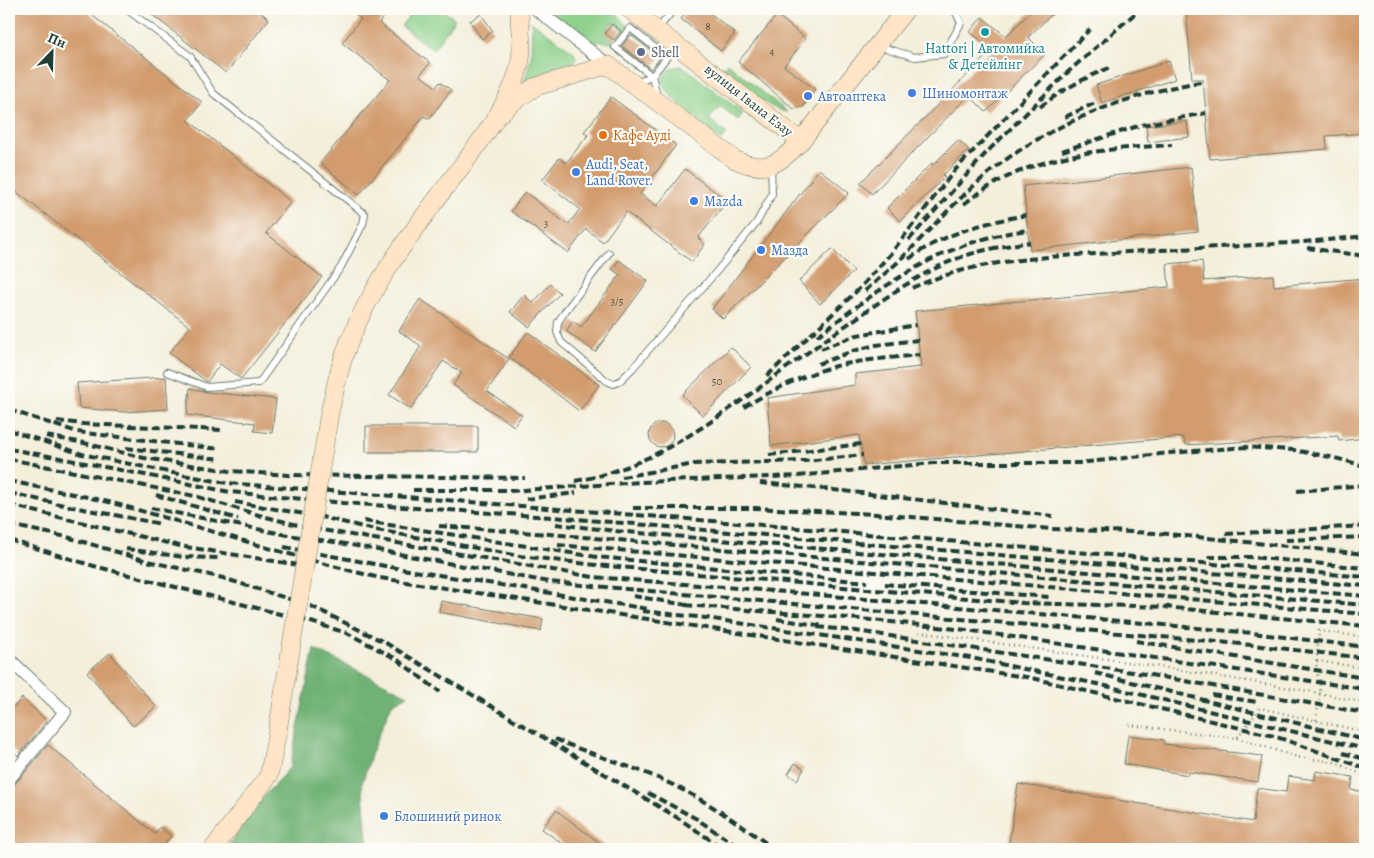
<svg xmlns="http://www.w3.org/2000/svg" width="1374" height="858" viewBox="0 0 1374 858" font-family="Alegreya,serif">
<rect width="100%" height="100%" fill="#fdfcf7"/>
<filter id="ink" filterUnits="userSpaceOnUse"><feTurbulence type="fractalNoise" baseFrequency=".02" numOctaves="2"/><feDisplacementMap in="SourceGraphic" scale="10" xChannelSelector="R" yChannelSelector="G"/><feConvolveMatrix kernelMatrix="1 2 1 2 8 2 1 2 1" color-interpolation-filters="sRGB"/></filter>
<filter id="wash" filterUnits="userSpaceOnUse"><feTurbulence type="fractalNoise" baseFrequency=".0096" numOctaves="4" result="noise"/><feDisplacementMap in="SourceGraphic" scale="20" xChannelSelector="R" yChannelSelector="G"/><feGaussianBlur stdDeviation="1.12" result="paint"/><feColorMatrix in="noise" values="0 0 0 0 0 0 0 0 0 0 0 0 0 0 0 0 0 1.4 0 .05"/><feComposite in="paint" operator="in"/></filter>
<g filter="url(#wash)">
<rect width="100%" height="100%" fill="#f4efdb"/>
<path fill="#8acf88" stroke="#54865e" d="M414 9H441L455 19 433 50 401 26Z
M545 9H612L628 26 624 31 612 22 604 33 615 42 614 44 602 41 591 45Z
M532 22 574 52 576 58 573 63 553 68 524 82 531 59Z
M727 63 787 112C766 109 740 82 723 68Z
M680 66 688 70 743 113 738 120 720 106 709 119 727 134 721 141 696 121 664 88C660 75 668 68 680 66Z"/>
<path fill="#6fb274" stroke="#477854" d="M314 649 408 695 392 704 374 746 362 783 368 849H226L258 803 290 767Z"/>
<g id="blocks">
<path fill="#d29c6e" d="M9 9H84L202 102 188 120 291 202 266 233 322 277 241 379 220 364 207 382 169 353 190 327 9 186Z
M145 9H256L269 19 226 73Z
M348 9H391L379 23 430 63 420 75 436 87 440 82 451 90 429 119 424 116 359 195 320 163 390 80 342 43 361 19Z
M689 9H715L711 14 735 33 721 51 681 19Z
M1034 9H1057L1028 37 1045 54 986 112 969 95 872 194 860 183 992 50 970 32 982 17 1006 36Z
M1186 9H1365V133L1326 136 1327 149 1210 159 1203 79H1192Z
M481 14 493 31 482 39 470 21Z
M777 15 806 39 784 66 815 89 803 107 794 109 738 62Z
M612 24 621 31 614 40 605 33Z
M631 35 660 58 651 69 622 46Z
M1169 61 1175 79 1102 103 1096 85Z
M611 97 676 145 640 194 657 206 685 169 727 201 698 238 705 244 692 262 626 212 603 242 586 229 568 253 511 211 525 192 568 225 580 209 542 180 559 158 566 163 588 135 584 132Z
M1187 121 1189 137 1148 142 1146 126Z
M958 140 969 150 943 175 945 177 900 221 887 208 932 163 933 165Z
M1191 167 1198 231 1030 250 1023 186Z
M819 169 849 193 723 319 712 309Z
M832 249 854 271 820 304 799 281Z
M619 260 648 281 595 352 566 331 573 321 581 327 620 275 612 269Z
M1202 261 1204 281 1273 275 1274 286 1365 278V438L1339 441 1338 436 1186 445 1183 437 864 465 859 435 771 446 767 398 855 385V374L921 367 915 311 1169 287 1167 264Z
M550 284 560 293 529 327 510 312 524 295 533 303Z
M420 299 509 359 487 391 522 415 514 426 453 385 462 373 443 361 411 409 389 395 421 346 399 331Z
M528 332 599 385 579 411 509 357Z
M731 347 751 367 703 416 682 395Z
M166 377 168 409 124 412 79 408 77 383Z
M190 388 207 392 276 399 272 433 254 431 255 423 187 415Z
M649 435a12 12 0 1 1 24 0a12 12 0 1 1-24 0Z
M366 426H478V452H366Z
M441 601 543 619 541 631 439 612Z
M110 653 156 707 133 726 87 672Z
M22 698 47 721 18 756 9 747V712Z
M1128 735 1164 740V744L1262 756 1258 782 1189 772 1188 775 1124 764Z
M48 745 155 834 160 827 171 836 161 849H20L9 839V787L15 784Z
M795 763 804 769 797 780 788 774Z
M1316 771 1353 777 1351 790 1365 792V849H1045L1009 843 1018 784 1253 822 1257 788 1286 792 1288 776 1315 780Z
M556 810 608 849H570L542 829Z"/>
</g>
</g>
<g filter="url(#ink)">
<use href="#blocks" fill-opacity="0" stroke="#6a7b6e" stroke-width="1"/>
<g fill="none" stroke-linecap="round" stroke-linejoin="round">
<defs>
<path id="lane" d="M126 9 190 56 213 93 365 214 363 224 341 267 259 383 207 387 167 372
M658 29 674 9
M878 46 915 57 944 54 961 23 954 9
M635 82 652 76 667 57 630 28 615 47 652 76 657 96
M609 253 566 310 558 322 557 332 561 342 607 381 614 384 621 380 632 369 717 271 757 222 772 194 771 167"/>
<path id="street" d="M536 9 608 65
M9 659 65 712 9 779"/>
<path id="secondary" d="M629 9 801 141
M495 118 513 102 535 87 608 65 734 159C765 174 779 165 801 141L906 9
M439 196C466 159 517 102 521 55 523 39 518 24 520 9
M213 849 269 775 278 728"/>
</defs>
<use href="#lane" stroke="#6a7b6e" stroke-width="8"/>
<use href="#street" stroke="#6a7b6e" stroke-width="14"/>
<use href="#secondary" stroke="#6a7b6e" stroke-width="19"/>
<path stroke="#6a7b6e" stroke-width="2.5" stroke-dasharray="1 4" stroke-linecap="butt" d="M919 632 1155 666 1320 693 1365 703
M1317 661 1365 668
M1316 720 1320 693V682L1316 671 1319 631 1365 637
M1129 725 1237 738 1260 708 1365 732
M1237 738 1297 757 1334 762 1365 776"/>
<use href="#lane" stroke="#fff" stroke-width="6"/>
<use href="#street" stroke="#fff" stroke-width="12"/>
<use href="#secondary" stroke="#ffe4c6" stroke-width="18"/>
<path stroke="#1f3d34" stroke-width="4" stroke-dasharray="8 4" stroke-linecap="butt" d="M1040 107C1062 90 1084 78 1109 68
M1065 117 1095 103
M1062 151 1141 125 1206 113
M964 204C1026 155 1096 149 1172 145
M909 240 987 152 1068 72 1140 9
M1307 248 1365 256
M901 259C930 230 958 198 990 172 1047 125 1129 93 1201 82
M909 259C944 233 983 223 1026 215
M912 288C976 259 1044 257 1112 253 1197 247 1281 246 1365 236
M865 291 906 255
M817 336C885 285 941 241 1028 230
M821 349 857 335 916 325
M818 364 853 351 876 345 918 340
M767 376 861 287 892 252 955 170 1090 29
M744 407C771 391 801 376 832 367 860 360 890 358 919 355
M9 410 77 432 220 449
M57 421 83 424 223 430
M9 430 82 454 178 474 227 483 751 524 1365 577
M46 436 84 443 144 458 230 471 288 475 525 478
M126 448 221 459
M9 449 60 458 230 492 343 503 552 517 1365 586
M769 455 861 444
M9 459 195 496 255 514 305 527 593 577 750 589 1132 622 1252 633 1365 647
M622 477 695 464 805 461 863 455
M9 481C46 489 83 495 120 505 207 529 293 557 380 578L1032 678 1274 736 1365 768
M575 481C647 469 708 425 766 383 797 360 829 337 861 315 892 293 924 271 959 258 982 249 1006 246 1030 242
M760 483C858 491 956 505 1053 516
M413 490H516
M510 491 640 482 797 476 933 463H1079L1170 453 1246 447 1294 450 1335 458 1365 466
M1297 491 1365 485
M9 493 73 507 161 524
M156 495 238 519
M526 499 576 493
M235 502 322 517 371 529 520 556 596 565 1023 603 1170 607
M9 505 180 546 311 567
M151 508 288 535 340 543 549 582 1252 645 1365 658
M633 508H755L876 514 1051 529 1158 533 1365 554
M364 521 597 557 867 582
M556 524 616 531 1365 596
M9 525 67 537 147 561 223 578 311 606 384 642 678 818 724 849
M439 526 549 534 1365 605
M1226 534 1365 526
M9 540 94 566 311 622 347 633 395 658 440 692
M1286 540 1365 537
M558 545 1365 614
M284 547 396 568 648 609
M126 549 184 557 218 558
M1208 557H1250L1365 568
M885 584 1049 597
M633 596 693 606
M685 605 872 620 966 630 1365 689
M1164 607 1365 626
M642 611 706 618 971 658 1102 685 1365 749
M777 619 824 626
M817 627 856 631 1145 674 1365 713
M1136 641 1365 678
M1095 673 1365 740
M1212 695 1257 702
M555 739C589 754 626 764 660 779 701 797 739 823 774 849
M1343 753 1365 759
M648 793 697 819 741 849"/>
<defs>
<path id="secondary-bridge" d="M278 728 330 410C336 386 340 362 350 340 371 287 405 242 439 196"/>
</defs>
<use href="#secondary-bridge" stroke="#6a7b6e" stroke-width="19" stroke-linecap="butt"/>
<use href="#secondary-bridge" stroke="#ffe4c6" stroke-width="18"/>
</g>
</g>
<circle fill="#0f9aa8" stroke="#fdfcf7" stroke-width="2" cx="985" cy="32" r="5"/>
<circle fill="#5c6f8a" stroke="#fdfcf7" stroke-width="2" cx="641" cy="52" r="5"/>
<g fill="#3f7fe0" stroke="#fdfcf7" stroke-width="2">
<circle cx="912" cy="93" r="5"/>
<circle cx="808" cy="96" r="5"/>
<circle cx="576" cy="172" r="5"/>
<circle cx="694" cy="201" r="5"/>
<circle cx="761" cy="250" r="5"/>
<circle cx="384" cy="816" r="5"/>
</g>
<circle fill="#e8710a" stroke="#fdfcf7" stroke-width="2" cx="603" cy="135" r="5"/>
<g text-anchor="middle" stroke-width="4.5" stroke-linejoin="round" paint-order="stroke">
<g font-size="11" fill="#4c5542">
<text x="708" y="30">8</text>
<text x="772" y="55">4</text>
<text x="546" y="227">3</text>
<text x="617" y="305">3/5</text>
<text x="717" y="385">50</text>
</g>
<g font-size="14" fill="#0d838f" stroke="#fdfcf7">
<text x="985" y="53">Hattori | Автомийка<tspan x="985" dy="16">&amp; Детейлінг</tspan></text>
</g>
<g font-size="14" fill="#4e5e75" stroke="#fdfcf7" text-anchor="start">
<text x="651" y="57">Shell</text>
</g>
<g font-size="14" fill="#366cbe" stroke="#fdfcf7" text-anchor="start">
<text x="922" y="98">Шиномонтаж</text>
<text x="818" y="101">Автоаптека</text>
<text x="586" y="169">Audi, Seat,<tspan x="586" dy="16">Land Rover.</tspan></text>
<text x="704" y="206">Mazda</text>
<text x="771" y="255">Мазда</text>
<text x="394" y="821">Блошиний ринок</text>
</g>
<g font-size="14" fill="#1f3d34" stroke="#fdfcf7">
<text transform="translate(749 100) rotate(38)" y="5">вулиця Івана Езау</text>
</g>
<g font-size="14" fill="#c56008" stroke="#fdfcf7" text-anchor="start">
<text x="613" y="140">Кафе Ауді</text>
</g>
</g>
<rect width="1374" height="858" fill="none" stroke="#fdfcf7" stroke-width="30"/>
<g transform="translate(52 52) rotate(23)" stroke="#fdfcf7" stroke-width="4" paint-order="stroke">
<path d="M0-4L9 19L0 12L-9 19Z" fill="#1f3d34"/>
<text y="-8" font-size="14" font-weight="bold" text-anchor="middle" fill="#1f3d34">Пн</text>
</g>
</svg>
